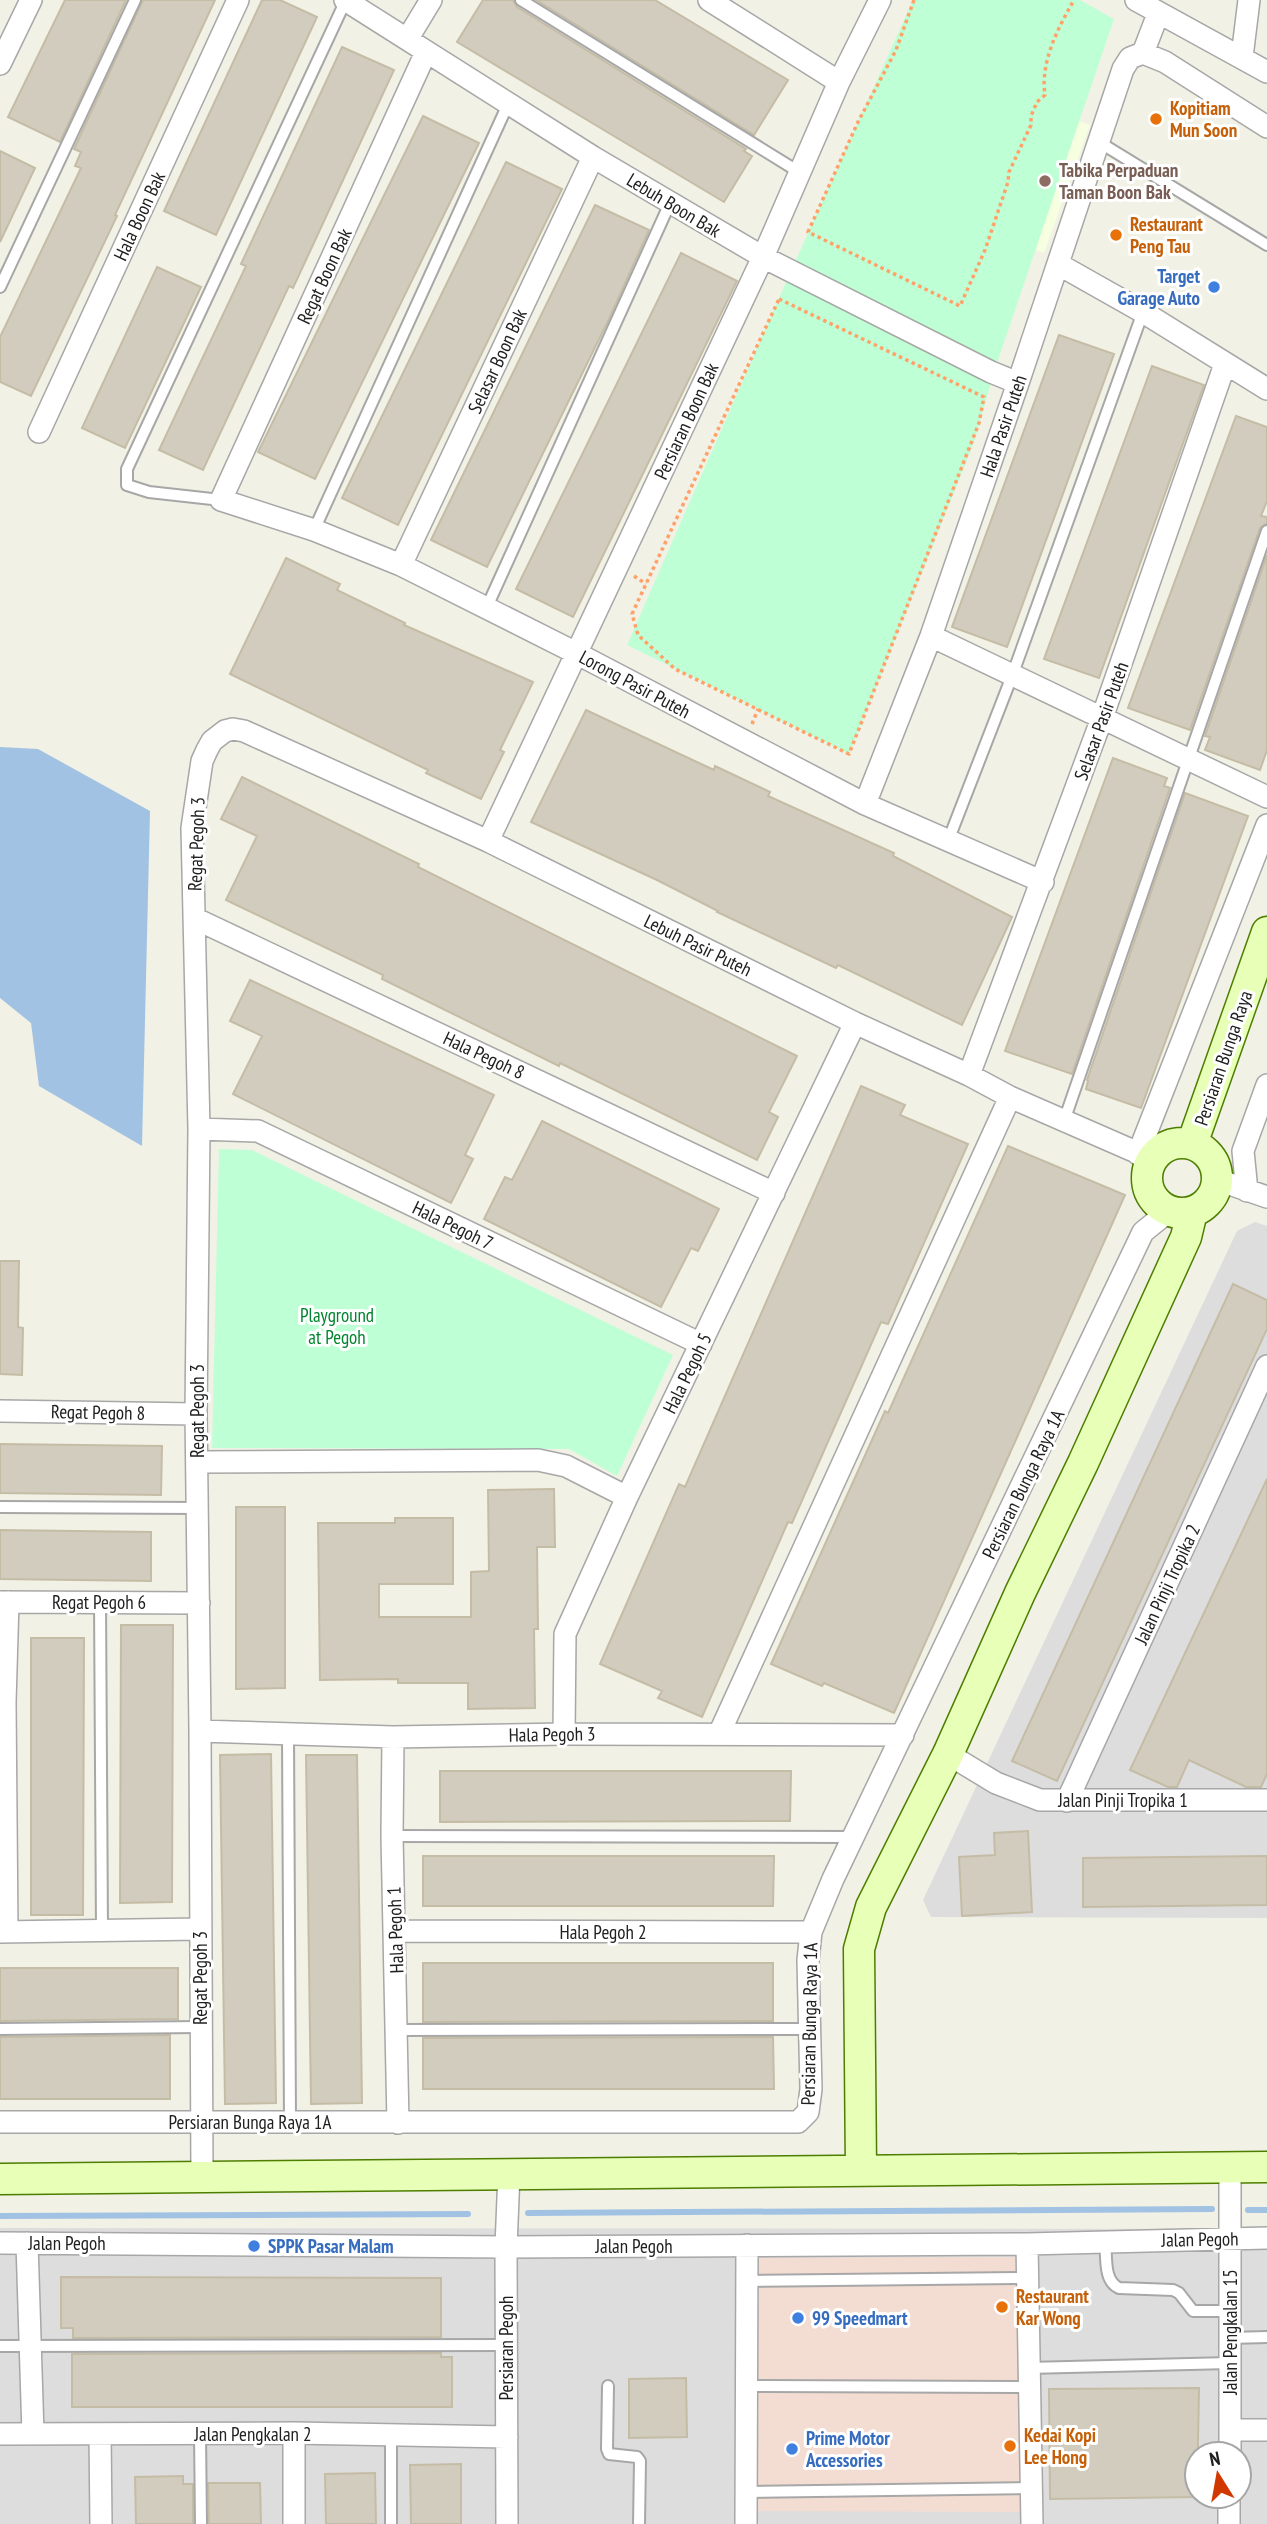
<svg xmlns="http://www.w3.org/2000/svg" width="1267" height="2524" viewBox="0 0 1267 2524" font-family="'PT Sans Narrow',sans-serif">
<rect width="100%" height="100%" fill="#f1f1e5"/>
<path fill="#dedddd" fill-rule="evenodd" d="M1255 1222 1267 1226V1918L931 1917 923 1900 1237 1231Z
M0 2228 1267 2229V2524H0ZM1197 2454H1239V2496H1197Z"/>
<path fill="#f3ddd3" d="M1018 2257 1023 2512 755 2511 758 2258Z"/>
<path fill="#f7ffe1" d="M1046 110 1090 125 1044 253 1000 237Z"/>
<path fill="#bfffd5" d="M913 0H1080L1114 19 995 369 974 442 849 754 627 645 791 271Z
M219 1149 252 1150 673 1355 617 1476 569 1449 212 1448Z"/>
<path fill="#a2c2e3" d="M0 747 38 749 150 811 142 1146 39 1086 31 1023 0 998Z"/>
<g fill="none" stroke-linecap="round" stroke-linejoin="round">
<path stroke="#a2c2e3" stroke-width="6" d="M1248 2210H1267
M528 2213 1212 2209
M0 2216 468 2214"/>
</g>
<path fill="#d2ccbe" stroke="#c5bca6" stroke-width="2" d="M65 0H126L60 142 8 117Z
M143 0H215L115 215 117 216 31 396 0 382V337L81 168 75 166 81 152 74 149Z
M262 0H280L317 17 216 235 164 211Z
M483 0H513L517 7 746 149 744 151 752 156 724 202 457 42Z
M536 0H655L788 80 754 135Z
M342 47 394 70 293 288 289 286 203 470 159 450 246 266 241 264Z
M423 116 479 143 315 479 258 452Z
M0 151 35 168 0 242Z
M506 162 562 189 398 525 342 498Z
M595 205 649 230 609 319 487 567 431 540Z
M681 253 737 281 573 617 516 589Z
M157 267 201 287 125 448 82 428Z
M1059 335 1114 354 1007 647 952 627Z
M1152 366 1204 385 1099 678 1044 659Z
M1236 416 1267 427V501L1261 516 1267 517V523L1260 528 1190 730 1128 708Z
M1267 555V750L1260 770 1205 750 1210 737 1205 736Z
M286 558 340 584 337 590 405 623 404 625 533 682 500 750 504 752 481 799 426 773 428 770 230 674Z
M586 710 714 770 715 766 770 792 768 796 894 853 893 856 1012 917 962 1025 838 965 836 968 717 912 718 911 657 880 531 822Z
M1113 758 1167 778 1164 786 1170 788 1072 1074 1005 1051Z
M242 777 419 864 418 867 797 1056 769 1112 778 1117 757 1160 560 1063 559 1066 382 979 383 975 226 900 257 836 221 819Z
M1185 793 1248 816 1141 1108 1086 1089 1088 1081 1087 1080Z
M250 980 494 1095 465 1155 473 1159 451 1203 233 1094 262 1036 230 1021Z
M861 1086 905 1105 900 1115 968 1144 888 1324 881 1322 792 1523 788 1522 702 1717 658 1698 662 1691 600 1664 679 1484 685 1487Z
M542 1121 719 1209 698 1251 691 1248 661 1307 484 1219 505 1177 512 1180Z
M1008 1146 1125 1195 894 1713 824 1683 822 1686 771 1664 885 1411 888 1413Z
M0 1261H19L18 1327 23 1328 22 1375 0 1374Z
M1233 1284 1267 1300V1329L1057 1781 1012 1761Z
M0 1444 162 1446 161 1495 0 1493Z
M1267 1479V1774L1261 1787H1246L1189 1760 1177 1787H1168L1130 1770Z
M554 1489 555 1547H537L538 1629H534L535 1708 468 1709V1683H398V1679L320 1680 318 1523H395V1518H453V1584H379V1617H471V1572L489 1571 488 1490Z
M236 1507H285V1688L236 1689Z
M0 1530 151 1532V1581L0 1579Z
M121 1625H173L172 1902 120 1903Z
M31 1638H84L83 1915H31Z
M271 1754 276 2103 225 2104 220 1755Z
M306 1755H357L362 2103 311 2104Z
M440 1771H791L790 1821 440 1822Z
M1028 1831 1032 1912 962 1916 959 1857 995 1855 994 1833Z
M423 1856H774L773 1906H423Z
M1267 1856V1905L1083 1907V1858Z
M423 1963H773V2021L423 2022Z
M0 1968H178V2019L0 2021Z
M170 2035V2099H0V2037Z
M773 2037 774 2089H423V2038Z
M61 2277 441 2278V2337L73 2338V2328H61Z
M441 2353V2357H452V2407H72V2354Z
M686 2378 687 2437 629 2438V2379Z
M1199 2388 1197 2497 1050 2499 1049 2389Z
M461 2464V2524H411L410 2465Z
M375 2473 376 2524H326L325 2474Z
M183 2476V2484H193V2524H136L135 2477Z
M208 2483H260L261 2524H209Z"/>
<g fill="none" stroke-linecap="round" stroke-linejoin="round">
<defs>
<path id="lane" d="M521 0 799 172
M1099 142 1267 245
M0 287 135 0
M221 500 149 492 127 485V469L346 0
M314 530 509 102
M486 609 670 203
M948 841 1012 676 1143 312
M1064 1121 1267 531
M0 1507 198 1508
M100 1600 102 1931
M288 1734 290 2122
M392 1836 853 1837
M0 2029 200 2027
M397 2030 811 2029
M1105 2241C1107 2256 1103 2281 1119 2288L1173 2290 1179 2293 1193 2311H1230
M747 2281 1028 2278
M1230 2338 1267 2337
M0 2346 506 2345
M1028 2368 1230 2363
M608 2386 607 2449 609 2454 637 2457 640 2461 639 2524
M748 2386 1029 2387
M200 2434 201 2524
M747 2492 1031 2488
M391 2524V2435"/>
<path id="street" d="M345 0 593 157 763 257 991 372 1018 383
M709 0 839 82
M1136 0 1267 72
M408 38 431 0
M426 52 221 500 314 530 401 565 576 653 865 804 1043 882
M1143 53 1158 14
M1242 57 1249 0
M0 64 31 0
M1058 264 1143 312 1267 389
M39 432 238 0
M401 565 593 157
M931 636 1267 797
M865 804 931 636 1018 383 1123 69 1130 58 1143 53 1165 62 1267 127
M488 841 763 257 839 82 880 0
M194 918 774 1193
M969 1075 1102 718 1225 364
M199 1129 258 1131 701 1344
M1138 1154 1267 825
M1218 1180 1267 1197
M1247 1191 1243 1151 1267 1085
M0 1411 196 1414
M197 1462 538 1460 566 1466 627 1497
M0 1602 199 1603
M200 1731 393 1737 564 1734 903 1735
M564 1734 565 1634 627 1497 855 1023
M719 1734 1010 1097
M393 1737 392 1836 398 2123
M948 1754 996 1783 1040 1800H1267
M1067 1801 1267 1366
M395 1931 811 1932
M0 1932 200 1929
M7 1932 5 1702 8 1602
M0 2122H798L808 2112 811 2089 808 1960 811 1932 833 1879 1143 1232 1169 1211
M202 2177 200 1731 196 1414 199 1129 192 828 202 761 207 750 212 741 225 731 233 729 244 731 488 841 855 1023 969 1075 1010 1097 1152 1159
M0 2243 506 2247 1027 2244 1267 2238
M27 2243 33 2434
M1027 2244 1032 2524
M1230 2430H1267
M294 2433V2524
M0 2434 294 2433 507 2437
M100 2434 101 2524
M1230 2454V2167
M507 2524 506 2247 509 2173
M746 2524 747 2245
M1229 2524V2496"/>
<path id="secondary" d="M1147 1178a35 35 0 1 1 70 0a35 35 0 1 1-70 0Z
M1192 1144 1267 932
M861 2171 859 1949 871 1907 948 1754 1020 1593 1083 1463 1186 1237 1192 1212
M0 2179 1267 2167"/>
</defs>
<use href="#lane" stroke="#a7a7a7" stroke-width="14"/>
<use href="#street" stroke="#a7a7a7" stroke-width="24"/>
<use href="#secondary" stroke="#4e7e00" stroke-width="33"/>
<path stroke="#ffa169" stroke-width="3.5" stroke-dasharray="3.5 3.5" stroke-linecap="butt" d="M914 0 896 50 858 122 808 232 960 306 985 250 1008 182 1009 172 1031 125V116L1037 102 1045 95C1040 62 1058 28 1074 0
M779 299 984 397 979 423 849 754 675 669 638 635 632 614Z
M634 576 646 584
M752 724 758 709"/>
<use href="#lane" stroke="#fff" stroke-width="10"/>
<use href="#street" stroke="#fff" stroke-width="21"/>
<use href="#secondary" stroke="#e7ffb6" stroke-width="30"/>
</g>
<g fill="#e8710a" stroke="#fff" stroke-width="2.5">
<circle cx="1156" cy="119" r="7"/>
<circle cx="1116" cy="235" r="7"/>
<circle cx="1002" cy="2307" r="7"/>
<circle cx="1010" cy="2446" r="7"/>
</g>
<circle fill="#8d6e63" stroke="#fff" stroke-width="2.5" cx="1045" cy="181" r="7"/>
<g fill="#3f7fe0" stroke="#fff" stroke-width="2.5">
<circle cx="1214" cy="287" r="7"/>
<circle cx="254" cy="2246" r="7"/>
<circle cx="798" cy="2318" r="7"/>
<circle cx="792" cy="2449" r="7"/>
</g>
<g text-anchor="middle" stroke-width="6" stroke-linejoin="round" paint-order="stroke">
<g font-size="19" font-weight="bold" fill="#c56008" stroke="#fff" text-anchor="start">
<text x="1170" y="115">Kopitiam<tspan x="1170" dy="22">Mun Soon</tspan></text>
<text x="1130" y="231">Restaurant<tspan x="1130" dy="22">Peng Tau</tspan></text>
<text x="1016" y="2303">Restaurant<tspan x="1016" dy="22">Kar Wong</tspan></text>
<text x="1024" y="2442">Kedai Kopi<tspan x="1024" dy="22">Lee Hong</tspan></text>
</g>
<g font-size="19" font-weight="bold" fill="#785e54" stroke="#fff" text-anchor="start">
<text x="1059" y="177">Tabika Perpaduan<tspan x="1059" dy="22">Taman Boon Bak</tspan></text>
</g>
<g font-size="19" fill="#202020" stroke="#fff">
<text transform="translate(674 205) rotate(31)" y="7">Lebuh Boon Bak</text>
<text transform="translate(139 216) rotate(-65)" y="7">Hala Boon Bak</text>
<text transform="translate(324 276) rotate(-65)" y="7">Regat Boon Bak</text>
<text transform="translate(497 361) rotate(-65)" y="7">Selasar Boon Bak</text>
<text transform="translate(686 421) rotate(-65)" y="7">Persiaran Boon Bak</text>
<text transform="translate(1003 426) rotate(-71)" y="7">Hala Pasir Puteh</text>
<text transform="translate(635 684) rotate(28)" y="7">Lorong Pasir Puteh</text>
<text transform="translate(1101 721) rotate(-70)" y="7">Selasar Pasir Puteh</text>
<text transform="translate(196 844) rotate(-88)" y="7">Regat Pegoh 3</text>
<text transform="translate(698 945) rotate(26)" y="7">Lebuh Pasir Puteh</text>
<text transform="translate(484 1055) rotate(25)" y="7">Hala Pegoh 8</text>
<text transform="translate(1223 1058) rotate(-71)" y="7">Persiaran Bunga Raya</text>
<text transform="translate(453 1225) rotate(26)" y="7">Hala Pegoh 7</text>
<text transform="translate(687 1373) rotate(-64)" y="7">Hala Pegoh 5</text>
<text transform="translate(197 1411) rotate(-90)" y="7">Regat Pegoh 3</text>
<text transform="translate(98 1412) rotate(1)" y="7">Regat Pegoh 8</text>
<text transform="translate(1023 1484) rotate(-64)" y="7">Persiaran Bunga Raya 1A</text>
<text transform="translate(1167 1584) rotate(-65)" y="7">Jalan Pinji Tropika 2</text>
<text x="99" y="1609">Regat Pegoh 6</text>
<text transform="translate(552 1734) rotate(-1)" y="7">Hala Pegoh 3</text>
<text x="1123" y="1807">Jalan Pinji Tropika 1</text>
<text transform="translate(395 1930) rotate(-92)" y="7">Hala Pegoh 1</text>
<text x="603" y="1939">Hala Pegoh 2</text>
<text transform="translate(200 1978) rotate(-90)" y="7">Regat Pegoh 3</text>
<text transform="translate(809 2024) rotate(-89)" y="7">Persiaran Bunga Raya 1A</text>
<text x="250" y="2129">Persiaran Bunga Raya 1A</text>
<text transform="translate(1200 2239) rotate(-1)" y="7">Jalan Pegoh</text>
<text x="67" y="2250">Jalan Pegoh</text>
<text x="634" y="2253">Jalan Pegoh</text>
<text transform="translate(1230 2332) rotate(-90)" y="7">Jalan Pengkalan 15</text>
<text transform="translate(506 2348) rotate(-90)" y="7">Persiaran Pegoh</text>
<text x="253" y="2441">Jalan Pengkalan 2</text>
</g>
<g font-size="19" font-weight="bold" fill="#366cbe" stroke="#fff" text-anchor="start">
<text x="1200" y="283" text-anchor="end">Target<tspan x="1200" dy="22">Garage Auto</tspan></text>
<text x="268" y="2253">SPPK Pasar Malam</text>
<text x="812" y="2325">99 Speedmart</text>
<text x="806" y="2445">Prime Motor<tspan x="806" dy="22">Accessories</tspan></text>
</g>
<g font-size="19" fill="#028530" stroke="#fff">
<text x="337" y="1322">Playground<tspan x="337" dy="22">at Pegoh</tspan></text>
</g>
</g>
<g transform="translate(1218 2475) rotate(349)"><circle r="33" fill="#ffffff" stroke="#a6a6a6" stroke-width="2"/>
<path d="M0-5L12 26L0 18L-12 26Z" fill="#d03800"/>
<text y="-10" font-size="19" font-weight="bold" text-anchor="middle" fill="#202020">N</text>
</g>
</svg>
